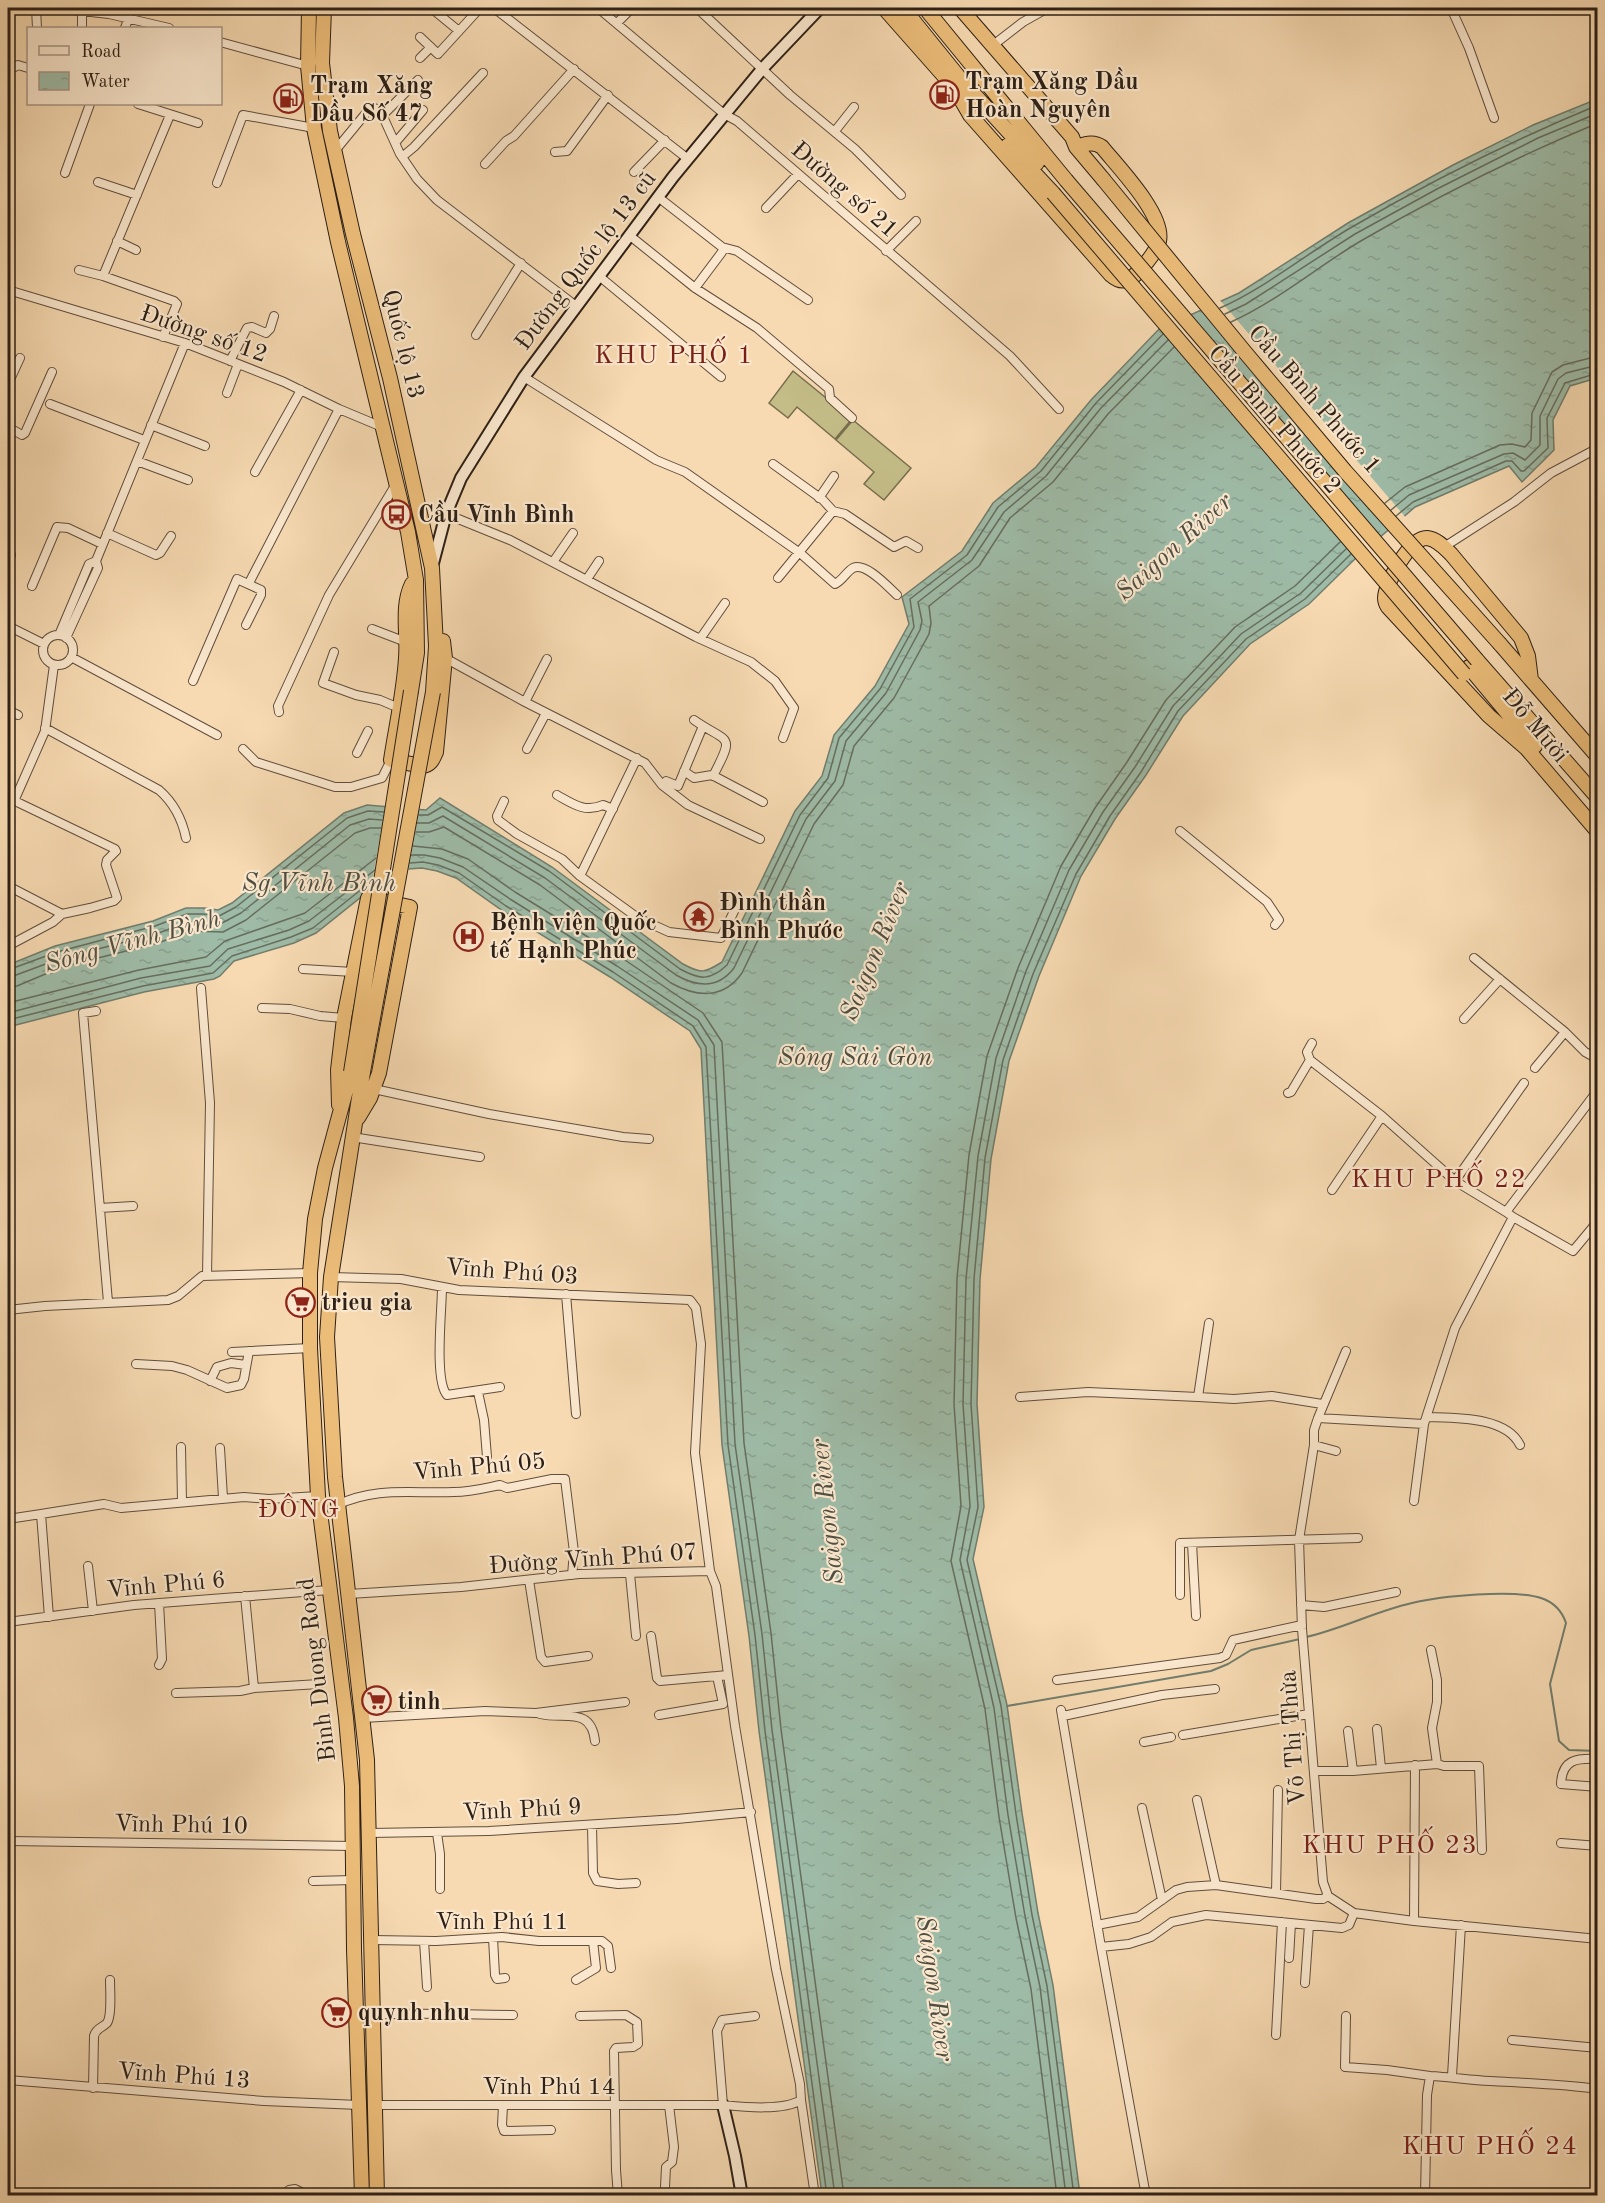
<svg xmlns="http://www.w3.org/2000/svg" width="1605" height="2203" viewBox="0 0 1605 2203" font-family="'Old Standard TT',serif">
<defs>
<pattern id="water-ripples" width="26" height="14" patternUnits="userSpaceOnUse" patternTransform="scale(1.5)"><rect width="26" height="14" fill="#9ebba7"/><path d="M2 4q2-2 4 0t4 0M15 11q2-2 4 0t4 0" fill="none" stroke="#88a08f"/></pattern>
</defs>
<rect width="100%" height="100%" fill="#f7dab2"/>
<filter id="stains"><feTurbulence type="fractalNoise" baseFrequency=".00333" numOctaves="4"/><feColorMatrix values="0 0 0 0 .2 0 0 0 0 .09 0 0 0 0 .02 0 0 0 .5 -.17"/></filter>
<radialGradient id="worn" r=".72"><stop offset=".6" stop-color="#630" stop-opacity="0"/><stop offset="1" stop-color="#630" stop-opacity=".3"/></radialGradient>
<path fill="#c4bd87" stroke="#786e4e" stroke-width="1.5" d="M793 371 852 419 835 439 797 407 788 418 769 403Z
M853 420 911 468 884 500 864 484 874 472 836 440Z"/>
<path fill="url(#water-ripples)" stroke="#717d6d" stroke-width="1.5" d="M1597 99V378L1570 386 1553 420 1554 450 1522 482 1509 466 1415 507 1357 557 1309 604 1250 644 1183 716 1146 775 1115 819 1081 876 1039 976 1009 1061 991 1159 980 1279 977 1404 984 1507 973 1559 1007 1705 1022 1813 1038 1913 1053 1985 1080 2195H822L759 1731 749 1636 722 1445 701 1049 690 1031 610 977 503 911 456 878 437 871 422 868 408 869 380 882 316 933 294 943 234 961 220 976 214 979 144 992 8 1027V965L55 946 153 921 186 908H204L218 910 232 903 344 813 367 805 426 810 440 798 552 867 683 964C701 974 705 973 722 962L795 811 822 776 834 735 875 686 909 624 902 597 962 551 993 503 1036 467 1091 400 1159 329 1239 293 1348 223 1453 165 1533 125Z"/>
<path fill="#f7dab2" d="M1219 299 1407 519 1397 527 1206 305Z
M1189 312 1383 539 1361 558 1162 325Z
M386 803 420 806 408 872 396 876 370 894Z"/>
<g fill="none" stroke-linecap="round" stroke-linejoin="round">
<path stroke="#666e5e" stroke-width="1.5" d="M1220 308C1267 287 1307 253 1352 227 1431 181 1513 140 1598 105
M1225 314 1246 304 1355 234 1437 189 1538 138 1598 113
M1231 322C1277 301 1316 268 1359 242 1436 197 1516 157 1598 123
M1385 503 1405 487 1500 445 1512 444 1525 447 1531 440 1532 413 1552 372 1563 365 1598 356
M1391 510 1409 495 1504 454 1513 453 1525 460 1540 445V416L1558 379 1566 373 1598 365
M1396 516 1413 502 1506 461H1512L1521 471H1524L1548 448 1547 418 1565 383 1598 373
M419 815H428L442 807 549 871 680 969C700 980 710 981 727 965L800 815 828 778 839 738 880 689 914 627 910 599 967 555 998 507 1041 471 1096 403 1163 334
M417 823H429L443 816 545 878 676 975C697 987 718 989 734 968L806 819 835 781 846 741 886 693 920 630 922 621 918 602 972 560 1004 512 1046 476 1101 408 1168 340
M416 832H429L444 827 540 885 671 983C696 997 723 1000 742 973L814 824 843 785 854 746 894 698 929 634 931 623 929 606 979 566 1010 518 1053 482 1108 414 1174 347
M413 846 442 849 468 859 515 892 622 958 703 1013 722 1042 744 1443 771 1633 781 1729 844 2196
M411 855H424L440 858 463 867 510 899 617 966 698 1020 714 1045 735 1444 762 1634 772 1730 835 2196
M410 863 423 862 438 865 459 873 506 906 613 972 693 1026 706 1047 728 1445 755 1635 765 1731 827 2196
M8 970 57 952 155 926 187 914H203L219 916 236 907 347 818 368 811 384 812
M8 978 59 959 156 934 188 922 220 924 241 913 350 825 369 819 382 820
M8 987 17 986 62 967 158 943 190 931 223 932 246 920 355 833 370 828H381
M8 1003 139 970 206 957 225 941 305 913 376 858
M8 1013 141 978 210 966 228 949 289 930 309 921 375 870
M8 1020 143 986 213 973 232 956 291 937 313 928 373 880
M1057 2196 1031 1989 1016 1918 999 1817 985 1709 951 1561 961 1506 954 1404 957 1278 969 1155 987 1056 1018 968 1061 866 1095 808 1127 762 1166 700 1235 627 1295 586 1340 542
M1066 2196 1040 1987 1025 1916 1008 1815 994 1708 960 1560 970 1506 963 1404 966 1279 978 1156 996 1058 1026 971 1069 870 1103 812 1135 767 1173 706 1241 634 1301 593 1346 549
M1074 2196 1047 1986 1032 1915 1016 1814 1001 1706 967 1560 978 1507 971 1404 974 1279 985 1158 1003 1060 1033 974 1076 874 1110 816 1141 772 1178 711 1246 639 1305 599 1351 554"/>
<path stroke="#717d6d" stroke-width="2" d="M1306 1637C1342 1629 1376 1611 1412 1603 1441 1596 1513 1589 1541 1598 1553 1602 1562 1611 1566 1623L1550 1684 1559 1741 1569 1750 1598 1751
M1007 1706 1211 1671 1228 1664 1251 1650 1300 1639"/>
<defs>
<path id="street" d="M36 8 37 28
M55 8 109 14 169 28
M431 8 459 31
M494 8 688 159
M598 8 724 114 737 121 1010 356 1059 409
M697 8 790 95 855 149 901 195
M1451 8 1469 48 1494 118
M82 12V28
M617 23 632 8
M125 28 132 8
M420 37 438 54 480 8
M220 42 308 66
M992 46 1023 22 1048 8
M420 58 431 47
M8 71 18 65 28 68
M138 104 198 123
M383 115 418 80
M835 131 854 107
M395 143 423 110
M334 152 371 107 380 110 400 154 417 179 437 200 576 306
M555 152 567 151 608 95
M402 157 414 147 483 73
M485 164 506 141 514 136 574 69
M634 172 665 140
M65 173 90 104
M98 182 137 195
M217 183 243 115 314 128
M658 197 722 247 737 251 808 300
M766 208 798 174
M629 235 695 288 757 328 829 389 830 398 852 418
M117 241 136 250
M886 251 916 221
M79 270 103 276 174 301 177 304 163 337
M103 276 170 115
M599 276 721 377
M695 288 722 252
M8 290 185 343 284 382 339 409 382 427
M476 335 521 263
M230 361 247 328 252 327 266 333 270 329 274 316
M524 377 656 460 685 472 800 553 835 584C843 580 846 572 853 568 866 562 888 587 897 595
M8 384 20 358
M227 393 238 364
M50 404 144 440
M151 425 205 446
M8 427 22 435 25 433 52 372
M137 461 188 480
M773 464 823 500 833 511 845 514 894 547 906 541 918 548
M255 472 301 390
M819 498 834 476
M446 514 510 540 696 637 751 662 775 681 794 708 783 738
M107 533 156 555 160 553 171 536
M1444 547 1514 502 1551 473 1598 448
M8 553 11 555
M96 561 185 343
M553 562 573 533
M778 578 833 511
M587 579 599 561
M249 583 339 409
M32 586 57 527 68 528 102 544
M8 626 44 644
M372 629 406 642
M43 650a15 15 0 1 1 30 0a15 15 0 1 1-30 0Z
M59 635 89 564 96 561
M66 638 98 568 96 561
M700 639 725 603
M334 652 323 683 356 695 380 700 399 708
M71 657 217 735
M445 658 525 702 645 763 662 785 688 805 760 839
M193 681 237 579 261 590V595L246 625
M525 702 547 659
M8 710 18 715
M279 712 278 706 329 595 396 484
M694 720C728 744 736 732 713 776
M45 728 159 790C174 803 182 819 186 838
M243 749 256 762 335 787H351L382 778 391 760
M527 749 546 713
M357 753 368 731
M684 771 694 778 712 775 763 802
M662 785 666 781 678 786 703 726
M557 795C573 804 585 813 603 805L613 809
M504 801 497 816 498 820 517 834 562 859 580 876 638 918 669 932 721 938 737 905
M1180 831 1267 902 1279 920 1275 925
M580 876 637 758
M8 886 62 914
M8 946 53 922 62 914 90 908 114 901 117 898 106 865 107 860 116 851 115 849 17 802 15 799 45 731 54 665
M1474 958 1565 1032 1585 1052 1596 1058
M303 969 353 972
M201 988 210 1103 207 1276
M262 1008 290 1009 320 1016 344 1018
M96 1011 83 1013 108 1302
M1464 1019 1500 979
M1310 1060 1307 1052 1312 1043
M1535 1068 1565 1032
M374 1089 489 1114 623 1137 649 1139
M1598 1090 1506 1212 1513 1217 1455 1328 1424 1424 1318 1418 1314 1430V1445L1299 1540 1302 1629 1323 1882 1328 1896 1354 1913 1414 1921 1598 1939
M1288 1093 1291 1092 1310 1060 1382 1116 1455 1181 1506 1212
M352 1137 480 1157
M1455 1181 1524 1083
M1332 1190 1382 1116
M100 1208 133 1206
M1513 1217 1573 1251 1598 1221
M331 1277 401 1279 459 1290 690 1300 696 1308 701 1344 695 1453 710 1571 579 1574 461 1587 349 1594
M442 1288C442 1309 434 1381 447 1395L500 1387
M566 1294 576 1414
M8 1310 45 1306 168 1300 178 1296 202 1276 310 1273
M1209 1323 1198 1397 1234 1399 1272 1396 1322 1404
M232 1352 310 1348
M136 1364 172 1366 187 1370 227 1388 241 1385 244 1379 249 1351
M210 1381 217 1367 231 1363 246 1365
M478 1392 484 1420 487 1457
M1020 1397 1088 1392 1198 1397
M1427 1417C1454 1418 1506 1416 1520 1445
M1318 1418 1346 1351
M1314 1445 1336 1451
M181 1447 182 1502
M220 1448 223 1498
M1414 1501 1424 1424
M337 1505C377 1486 412 1494 454 1492 470 1492 485 1488 500 1485L507 1488 552 1479H565L574 1552 572 1575
M8 1519 41 1514
M1192 1543 1196 1616
M88 1566 93 1611
M630 1574 636 1636
M529 1580 541 1657 545 1662 588 1656
M1180 1595V1543L1358 1538
M159 1603 162 1659 159 1665
M1301 1605 1324 1607 1396 1592
M49 1617 41 1514 104 1504 121 1508 244 1497 269 1499 318 1496
M8 1622 134 1605 329 1590
M651 1636 657 1678 660 1681 728 1675
M1057 1680 1220 1658 1226 1655 1233 1640 1302 1625
M254 1688 319 1684
M176 1693 240 1691 254 1688 245 1596
M1061 1710 1101 1947 1146 2196
M540 1714C565 1720 591 1706 595 1741
M659 1715 723 1704 717 1676
M1063 1716 1162 1695 1215 1689
M363 1718 485 1711 536 1713 625 1702
M1377 1729 1381 1768
M1348 1731 1353 1771
M1183 1735 1309 1714
M1144 1742 1171 1737
M1598 1759C1577 1758 1562 1759 1561 1784L1598 1787
M1437 1764 1444 1766H1479L1482 1850
M1314 1771H1353L1437 1764 1432 1728 1437 1702V1680L1431 1650
M1197 1800 1216 1885
M1142 1808 1162 1900
M592 1825 593 1873 597 1881 618 1884 636 1883
M370 1833 489 1831 677 1819 751 1812
M437 1833 440 1854V1889
M8 1841 353 1846
M1561 1843 1598 1846
M313 1881 353 1880
M1276 1893 1278 1790
M1414 1921 1415 1765
M1097 1925 1138 1917 1176 1890 1187 1887 1216 1885 1316 1899H1323L1328 1896
M493 1938 495 1975 497 1979 505 1978
M372 1940 436 1941 502 1937 539 1941H602L608 1946 611 1968
M424 1941 427 1987
M1101 1947 1129 1944 1151 1937 1172 1922 1206 1915 1342 1928 1349 1925 1354 1913
M1289 1958 1291 1923
M576 1980 596 1968 593 1941
M1305 1983 1309 1925
M374 2015C420 2012 466 2015 513 2015
M580 2016 626 2015 637 2022 638 2044 633 2047 616 2048 614 2051 616 2170 618 2196
M1346 2016 1345 2067 1387 2070 1430 2076
M1276 2035 1282 1922
M1512 2040 1598 2048
M1452 2076 1461 1925
M8 2080 264 2101 359 2105
M93 2088 94 2036C96 2028 102 2028 107 2023 112 2016 110 1989 110 1980
M801 2100 815 2196
M375 2105H723C744 2107 783 2111 801 2100L800 2084 776 1969 735 1726 716 1586 710 1571
M723 2105 717 2031 722 2020 755 2016
M503 2106 502 2125 504 2131 551 2130
M665 2187 666 2167 672 2162 674 2147 669 2105
M289 2190 295 2189 303 2193 305 2196
M1425 2196 1427 2095 1430 2076C1450 2077 1470 2080 1490 2081 1526 2083 1562 2084 1598 2089"/>
<path id="secondary" d="M432 567 446 514 461 478 524 377 673 177 763 68 820 8
M723 2105 735 2156 742 2196"/>
<path id="highway" d="M309 8 308 66 314 128 338 242 408 532 416 580 417 653 411 691
M324 8 322 63 330 131 353 234 390 378 432 568 436 646 433 692
M884 8 960 94
M903 8 962 81 1037 163
M925 8 1066 180
M960 8 1072 137 1076 147 1103 179
M955 89 970 115 1111 275C1119 282 1126 283 1135 275 1144 266 1156 253 1159 241 1165 215 1118 167 1102 147 1093 141 1086 144 1076 147
M1008 145 1053 193
M412 584C401 606 408 634 406 658 404 692 396 727 391 760L422 766C431 765 433 759 436 752L445 658 443 641
M1500 644 1598 757
M1477 660 1598 798
M1469 667 1535 746
M1521 742 1598 832
M1526 748 1489 716 1388 607C1386 604 1385 602 1385 598 1385 584 1410 537 1427 538 1437 539 1445 548 1451 554L1521 638 1528 656 1531 680
M351 1072 325 1168 315 1219 310 1273V1348L318 1496 346 1718 352 1786 354 1949 362 2196
M363 1072 331 1277 327 1337 335 1477 367 1760 377 2196
M339 1105 338 1070 344 1018 368 898 410 907 379 1073 370 1098 358 1118"/>
</defs>
<use href="#street" stroke="#604e3d" stroke-width="10"/>
<use href="#secondary" stroke="#2d2016" stroke-width="14"/>
<use href="#highway" stroke="#2d2016" stroke-width="16"/>
<use href="#street" stroke="#fae7cd" stroke-width="8"/>
<use href="#secondary" stroke="#fae7cd" stroke-width="10"/>
<use href="#highway" stroke="#ecbd79" stroke-width="14"/>
<defs>
<path id="highway-bridge" d="M1103 179 1244 351 1345 471 1500 644
M1066 180 1477 660
M1053 193 1464 674
M351 1072 411 691
M363 1072 433 692"/>
</defs>
<use href="#highway-bridge" stroke="#2d2016" stroke-width="16" stroke-linecap="butt"/>
<use href="#highway-bridge" stroke="#ecbd79" stroke-width="14"/>
</g>
<defs>
<symbol id="fuel-ring" viewBox="-11 -11 22 22"><circle r="9.5" fill="#fae7cd" stroke="#8f2418" stroke-width="1.5"/><path d="M-5.5-6h7V0h2V4h1.3V-2.5L3-4.5l.8-.8L6-3V5H2.5V1h-1V6h-7ZM-4.2-4.7v3.2H.2V-4.7Z" fill="#8f2418"/></symbol>
<symbol id="bus-ring" viewBox="-11 -11 22 22"><circle r="9.5" fill="#fae7cd" stroke="#8f2418" stroke-width="1.5"/><path d="M-5-6H5V4H4V6H2V4H-2V6H-4V4H-5ZM-3.5-4V0h7V-4ZM-3.5 1.2v1.5H-2V1.2ZM2 1.2v1.5H3.5V1.2Z" fill="#8f2418"/></symbol>
<symbol id="temple-ring" viewBox="-11 -11 22 22"><circle r="9.5" fill="#fae7cd" stroke="#8f2418" stroke-width="1.5"/><path d="M0-6L5-2H3V0L6.5 2.5H4V6H1.5V3h-3V6H-4V2.5H-6.5L-3 0V-2H-5Z" fill="#8f2418"/></symbol>
<symbol id="hospital-ring" viewBox="-11 -11 22 22"><circle r="9.5" fill="#fae7cd" stroke="#8f2418" stroke-width="1.5"/><path d="M-5-5h3v3.5h4V-5h3V5h-3V1.5h-4V5h-3Z" fill="#8f2418"/></symbol>
<symbol id="supermarket-ring" viewBox="-11 -11 22 22"><circle r="9.5" fill="#fae7cd" stroke="#8f2418" stroke-width="1.5"/><path d="M-6-5.5h2.5l.6 2H6L4.5 2H-2.5L-4.4-4H-6ZM-1.5 3.2a1.3 1.3 0 1 0 .1 0ZM3 3.2a1.3 1.3 0 1 0 .1 0Z" fill="#8f2418"/></symbol>
</defs>
<g fill-rule="evenodd">
<use href="#fuel-ring" x="928" y="78" width="33" height="33"/>
<use href="#fuel-ring" x="272" y="82" width="33" height="33"/>
<use href="#bus-ring" x="380" y="498" width="33" height="33"/>
<use href="#temple-ring" x="682" y="900" width="33" height="33"/>
<use href="#hospital-ring" x="452" y="920" width="33" height="33"/>
<use href="#supermarket-ring" x="284" y="1286" width="33" height="33"/>
<use href="#supermarket-ring" x="360" y="1684" width="33" height="33"/>
<use href="#supermarket-ring" x="320" y="1996" width="33" height="33"/>
</g>
<g text-anchor="middle" stroke-width="4.5" stroke-linejoin="round" paint-order="stroke">
<g font-size="24" font-weight="bold" fill="#2d2016" stroke="#fae7cd" text-anchor="start">
<text x="965" y="89">Trạm Xăng Dầu<tspan x="965" dy="28">Hoàn Nguyên</tspan></text>
<text x="310" y="93">Trạm Xăng<tspan x="310" dy="28">Dầu Số 47</tspan></text>
<text x="418" y="522">Cầu Vĩnh Bình</text>
<text x="719" y="910">Đình thần<tspan x="719" dy="28">Bình Phước</tspan></text>
<text x="490" y="930">Bệnh viện Quốc<tspan x="490" dy="28">tế Hạnh Phúc</tspan></text>
<text x="322" y="1310">trieu gia</text>
<text x="398" y="1709">tinh</text>
<text x="358" y="2020">quynh nhu</text>
</g>
<g font-size="24" fill="#2d2016" stroke="#fae7cd">
<text transform="translate(845 189) rotate(41)" y="8">Đường số 21</text>
<text transform="translate(585 260) rotate(-53)" y="8">Đường Quốc lộ 13 cũ</text>
<text transform="translate(204 333) rotate(19)" y="8">Đường số 12</text>
<text transform="translate(404 344) rotate(76)" y="8">Quốc lộ 13</text>
<text transform="translate(1315 399) rotate(49)" y="8">Cầu Bình Phước 1</text>
<text transform="translate(1275 419) rotate(49)" y="8">Cầu Bình Phước 2</text>
<text transform="translate(1536 725) rotate(50)" y="8">Đỗ Mười</text>
<text transform="translate(512 1271) rotate(4)" y="8">Vĩnh Phú 03</text>
<text transform="translate(479 1466) rotate(-5)" y="8">Vĩnh Phú 05</text>
<text transform="translate(593 1558) rotate(-4)" y="8">Đường Vĩnh Phú 07</text>
<text transform="translate(166 1584) rotate(-5)" y="8">Vĩnh Phú 6</text>
<text transform="translate(316 1670) rotate(-97)" y="8">Binh Duong Road</text>
<text transform="translate(1292 1738) rotate(-94)" y="8">Võ Thị Thừa</text>
<text transform="translate(522 1809) rotate(-3)" y="8">Vĩnh Phú 9</text>
<text transform="translate(181 1824) rotate(1)" y="8">Vĩnh Phú 10</text>
<text x="502" y="1929">Vĩnh Phú 11</text>
<text transform="translate(184 2075) rotate(4)" y="8">Vĩnh Phú 13</text>
<text x="549" y="2094">Vĩnh Phú 14</text>
</g>
<g font-size="26" letter-spacing="1.5" fill="#7a1f14" stroke="#fae7cd">
<text x="674" y="363">KHU PHỐ 1</text>
<text x="1439" y="1187">KHU PHỐ 22</text>
<text x="299" y="1517">ĐÔNG</text>
<text x="1390" y="1853">KHU PHỐ 23</text>
<text x="1490" y="2154">KHU PHỐ 24</text>
</g>
<g font-size="26" font-style="italic" fill="#4f4e42" stroke="#fae7cd">
<text transform="translate(1173 546) rotate(-42)" y="9">Saigon River</text>
<text x="319" y="891">Sg.Vĩnh Bình</text>
<text transform="translate(132 940) rotate(-15)" y="9">Sông Vĩnh Bình</text>
<text transform="translate(874 951) rotate(-68)" y="9">Saigon River</text>
<text x="855" y="1065">Sông Sài Gòn</text>
<text transform="translate(826 1512) rotate(-96)" y="9">Saigon River</text>
<text transform="translate(936 1988) rotate(82)" y="9">Saigon River</text>
</g>
</g>
<rect width="1605" height="2203" fill="none" stroke="#f7dab2" stroke-width="30"/>
<rect x="9" y="9" width="1587" height="2185" fill="none" stroke="#2d2016" stroke-width="3"/>
<rect x="15" y="15" width="1575" height="2173" fill="none" stroke="#2d2016" stroke-width="1.5"/>
<rect x="27" y="27" width="195" height="78" fill="#fae7cd" stroke="#a89784" stroke-width="1.5"/>
<rect x="39" y="46" width="30" height="9" fill="#fae7cd" stroke="#a89784" stroke-width="1.5"/>
<text x="81" y="57" font-size="18" fill="#2d2016">Road</text>
<rect x="39" y="72" width="30" height="18" fill="url(#water-ripples)" stroke="#a89784" stroke-width="1.5"/>
<text x="81" y="87" font-size="18" fill="#2d2016">Water</text>
<rect width="100%" height="100%" filter="url(#stains)"/>
<rect width="100%" height="100%" fill="url(#worn)"/>
</svg>
